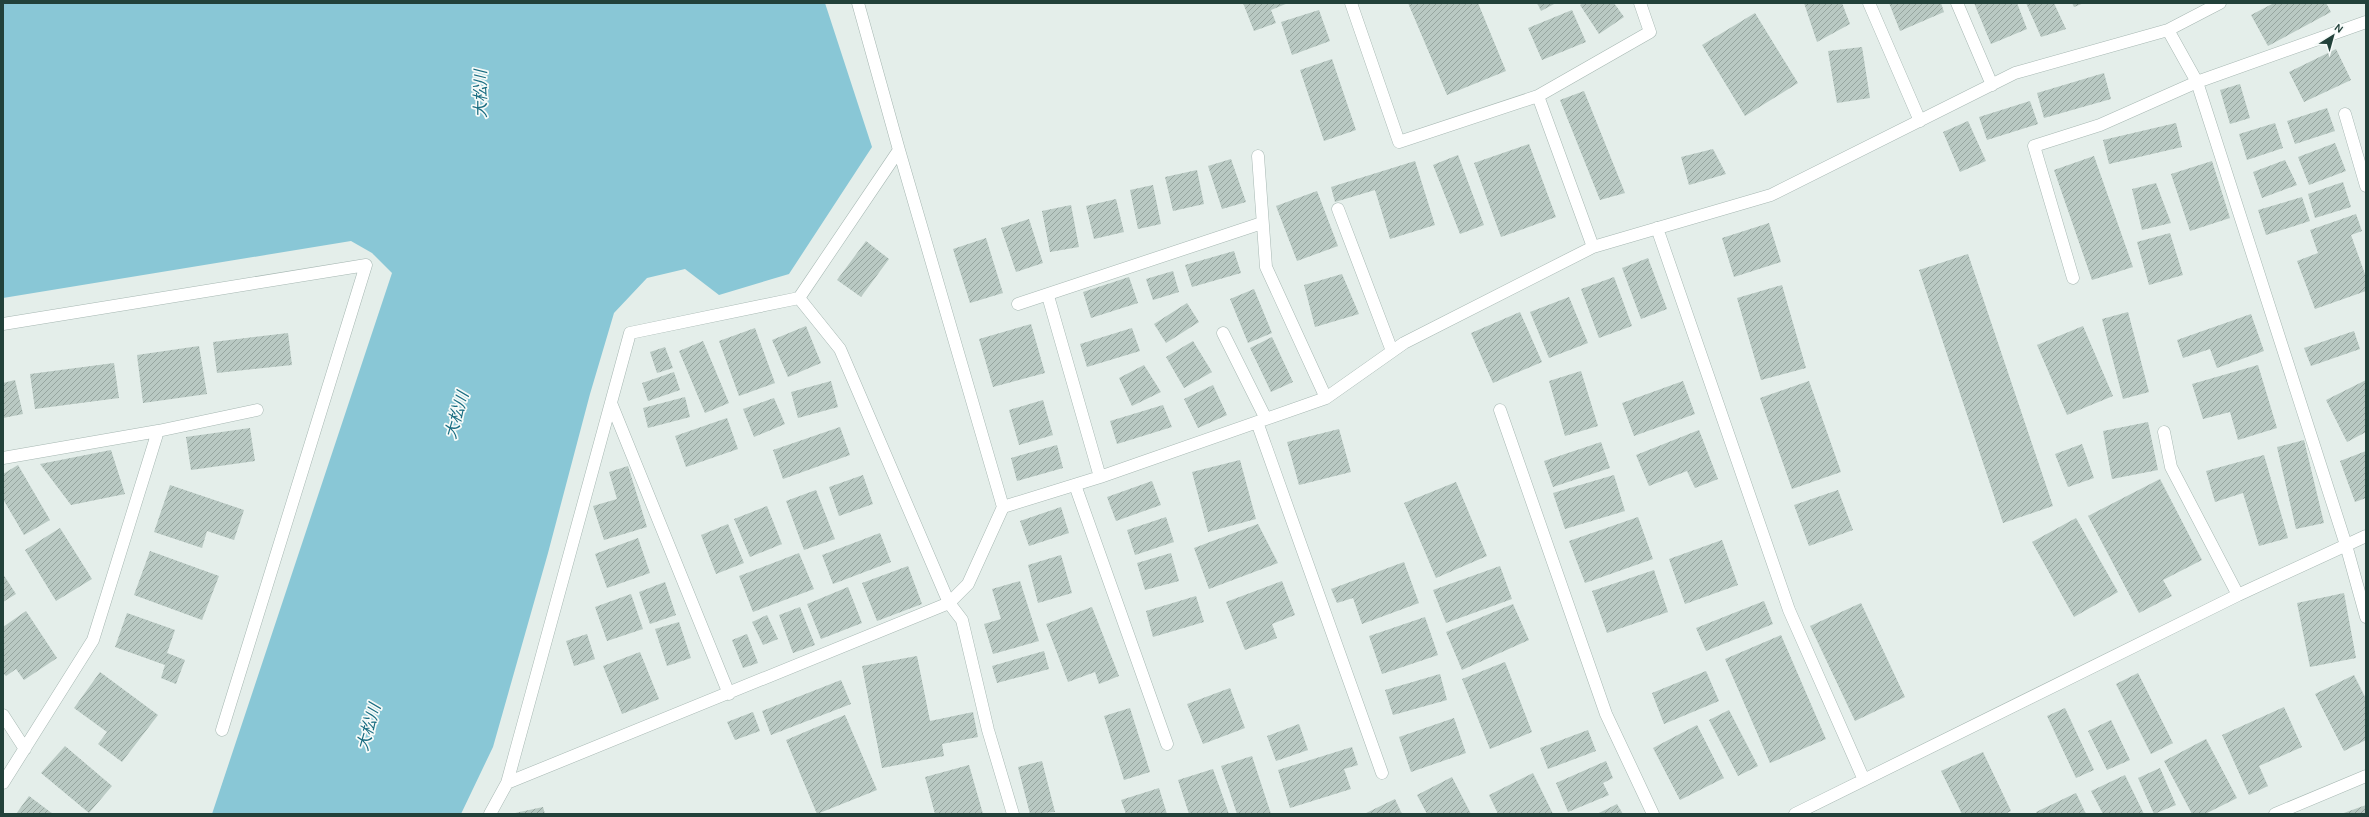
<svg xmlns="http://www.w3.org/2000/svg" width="2369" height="817" viewBox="0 0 2369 817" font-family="Karla,'Noto Sans JP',sans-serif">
<defs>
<pattern id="building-hatch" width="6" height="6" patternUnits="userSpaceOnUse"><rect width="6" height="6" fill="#b9c9c3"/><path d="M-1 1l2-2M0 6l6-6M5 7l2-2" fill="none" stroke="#96a59f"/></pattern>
</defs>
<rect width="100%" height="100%" fill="#e4eeea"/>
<path fill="#89c7d6" d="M3 3H825L872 147 789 274 719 295 685 269 647 278 614 313 590 394 548 553 493 747 461 814H212L392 273 372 253 351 241 3 298Z"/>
<path fill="url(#building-hatch)" d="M1243 3H1288L1271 10 1276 23 1254 31Z
M1408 3H1478L1506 71 1447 95Z
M1537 3H1556L1541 11Z
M1583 3H1614L1624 17 1599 34 1580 5Z
M1804 3H1842L1850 24 1817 42Z
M1889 3H1941L1944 12 1900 31Z
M1974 3H2017L2027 29 1991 44Z
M2026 3H2054L2066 29 2041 37Z
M2072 3H2084L2074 7Z
M2274 3H2326L2331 12 2268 46 2251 15Z
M1319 10 1330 41 1292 55 1281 22Z
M1572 10 1586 42 1542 60 1528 28Z
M1755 13 1798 83 1745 116 1702 45Z
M1862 47 1870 98 1837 103 1828 51Z
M2336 49 2351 80 2304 102 2289 72Z
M1332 59 1356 130 1324 141 1300 70Z
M2104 73 2111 99 2044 118 2037 93Z
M2240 84 2250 118 2230 124 2220 90Z
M1584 91 1625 193 1600 200 1560 100Z
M2030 101 2038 124 1987 140 1979 117Z
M2327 108 2335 131 2295 144 2287 121Z
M1968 121 1986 161 1960 172 1943 132Z
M2176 123 2182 147 2109 164 2103 140Z
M2275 123 2283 148 2247 160 2239 134Z
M2335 143 2346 171 2309 185 2298 157Z
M1529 144 1556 217 1501 237 1474 163Z
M1713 149 1726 174 1689 185 1681 157Z
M1458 155 1484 225 1460 234 1433 165Z
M2094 156 2133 267 2092 280 2054 170Z
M1231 159 1246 202 1222 209 1208 166Z
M2285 160 2297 185 2262 198 2253 172Z
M1415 161 1435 225 1390 239 1375 190 1335 202 1331 187Z
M2212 161 2230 218 2190 231 2171 174Z
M1197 170 1204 204 1173 211 1165 177Z
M2343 182 2351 207 2315 218 2308 194Z
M2156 183 2171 223 2142 230 2132 189Z
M1153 185 1161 224 1138 229 1130 190Z
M1317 191 1338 246 1297 261 1276 206Z
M2302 197 2310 221 2266 235 2258 210Z
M1116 199 1124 232 1094 239 1086 206Z
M1071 205 1079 247 1050 252 1042 211Z
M2356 214 2362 231 2351 235 2366 277V291L2315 309 2297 261 2318 253 2310 230Z
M1029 219 1043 263 1016 272 1001 228Z
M1769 223 1781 262 1734 277 1722 238Z
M2170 233 2183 275 2149 285 2137 242Z
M986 238 1003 293 970 303 953 249Z
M866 241 889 259 861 297 837 280Z
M1234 251 1241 273 1192 287 1185 265Z
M1968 254 2053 506 2003 523 1919 270Z
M1648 258 1667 309 1641 319 1622 268Z
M1173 271 1179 292 1153 300 1146 279Z
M1342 274 1359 314 1315 327 1304 285Z
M1129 277 1138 303 1091 318 1083 292Z
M1614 277 1632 326 1599 338 1581 289Z
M1782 285 1806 368 1761 380 1737 298Z
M1254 289 1272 333 1248 343 1230 299Z
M1569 297 1588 343 1549 358 1530 312Z
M1187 303 1199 322 1166 343 1154 324Z
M1520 312 1542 362 1493 383 1471 333Z
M2128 312 2149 392 2123 399 2102 319Z
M2251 314 2264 351 2217 368 2210 349 2183 358 2177 340Z
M1031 324 1045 373 993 387 979 339Z
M806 326 821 363 788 377 772 340Z
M2083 326 2113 396 2067 415 2037 345Z
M755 328 775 383 739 396 719 341Z
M1132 328 1140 351 1087 367 1080 344Z
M2354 331 2360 349 2311 366 2304 348Z
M288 333 292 365 217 373 213 342Z
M1272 337 1293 382 1271 392 1250 348Z
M703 341 729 403 705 413 679 351Z
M1193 341 1212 372 1184 388 1166 357Z
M199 346 207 394 143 403 137 355Z
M665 347 673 368 657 373 650 352Z
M114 363 119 398 35 409 30 374Z
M1144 365 1161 392 1132 406 1119 378Z
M2258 365 2277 428 2238 440 2230 412 2203 419 2192 384Z
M1581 371 1598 426 1565 436 1549 381Z
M674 372 680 390 648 401 642 383Z
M15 380 23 414 3 418V383Z
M2366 380V432L2347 442 2326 400Z
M831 381 838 407 798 418 791 392Z
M1683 381 1695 414 1634 436 1622 403Z
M1809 381 1841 472 1792 489 1760 398Z
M1213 385 1227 415 1198 428 1184 399Z
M685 397 690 417 648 428 643 408Z
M774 398 785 424 754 437 743 409Z
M1043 400 1053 435 1019 445 1009 410Z
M1163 405 1172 427 1117 444 1110 421Z
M727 418 738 449 686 467 675 436Z
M2148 422 2158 470 2112 479 2103 431Z
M840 427 850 455 783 479 773 450Z
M250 428 255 461 191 470 186 437Z
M1339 429 1351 472 1299 485 1287 442Z
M1699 430 1718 479 1695 488 1687 471 1649 486 1636 455Z
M2304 440 2324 523 2296 529 2277 447Z
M1601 442 1610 468 1553 487 1544 461Z
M2082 444 2094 478 2068 487 2055 454Z
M1057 445 1063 468 1017 481 1011 458Z
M111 450 125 494 71 505 40 464Z
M2366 451V498L2355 502 2340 461Z
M2264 455 2288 538 2259 546 2243 493 2215 502 2206 471Z
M1240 460 1256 519 1208 532 1192 472Z
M18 465 50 520 24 535 3 499V474Z
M628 466 647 527 604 540 593 506 617 499 609 472Z
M863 475 873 504 839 516 829 487Z
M1614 475 1625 511 1565 529 1553 493Z
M2160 479 2202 560 2163 580 2172 596 2139 613 2088 516Z
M1152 481 1161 505 1116 521 1107 497Z
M1456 482 1487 556 1436 578 1404 503Z
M170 485 244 510 234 540 207 531 202 548 154 532Z
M816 490 835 539 804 550 786 501Z
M1838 490 1853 530 1809 546 1794 505Z
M767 506 782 544 750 557 734 519Z
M1061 507 1069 533 1029 546 1020 521Z
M1166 517 1174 542 1135 555 1127 530Z
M1638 517 1653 559 1585 583 1569 541Z
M2076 518 2118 592 2074 617 2032 542Z
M728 524 744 563 716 574 701 535Z
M1258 524 1278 563 1209 589 1194 548Z
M60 528 92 579 56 601 25 550Z
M880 533 891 562 833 584 822 555Z
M638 538 650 573 607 588 595 554Z
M1722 540 1738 585 1685 604 1669 559Z
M150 551 219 576 202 620 134 595Z
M799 553 814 589 753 612 739 576Z
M1171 553 1179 581 1145 590 1137 563Z
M1061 555 1072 593 1038 603 1028 565Z
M1404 562 1419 603 1362 624 1353 598 1337 603 1331 589Z
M908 566 922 604 877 621 862 583Z
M1500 566 1512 599 1446 623 1433 590Z
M1654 570 1668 612 1607 633 1592 591Z
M3 574 16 594 3 602Z
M1020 581 1039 641 993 654 984 624 1001 619 992 589Z
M1282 581 1295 615 1272 624 1277 638 1245 650 1226 602Z
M665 582 676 615 650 624 639 592Z
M848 587 862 623 821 639 807 604Z
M2344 593 2356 658 2310 667 2297 603Z
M631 594 643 629 607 641 595 607Z
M1196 596 1204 622 1153 637 1146 611Z
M1764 601 1773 624 1706 651 1696 628Z
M1861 603 1905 697 1855 721 1810 626Z
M1513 604 1529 640 1462 670 1446 632Z
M800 607 815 645 793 653 779 615Z
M1092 607 1119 676 1099 684 1095 672 1068 682 1046 624Z
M26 611 57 658 24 680 16 669 6 676 3 673V627Z
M127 613 175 630 167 653 185 660 176 684 161 678 165 665 115 647Z
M767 615 778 639 763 645 752 622Z
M1425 617 1438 655 1382 674 1369 636Z
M679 622 691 658 667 666 655 629Z
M587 634 595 659 574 666 566 641Z
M747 634 758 663 743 668 732 640Z
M1781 635 1826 739 1770 763 1725 659Z
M1044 651 1049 669 997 683 992 666Z
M640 652 659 699 622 714 603 666Z
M917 656 930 721 973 712 978 737 942 744 944 756 882 768 862 666Z
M1505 662 1532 732 1490 749 1462 679Z
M1706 671 1719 701 1664 724 1652 693Z
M100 672 158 715 122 762 98 744 107 732 74 708Z
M2138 673 2173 743 2151 754 2116 684Z
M1440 674 1447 700 1393 715 1385 690Z
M2354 675 2366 699V740L2344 751 2315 694Z
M841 680 851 704 771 735 762 711Z
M1230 688 1245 728 1203 744 1187 704Z
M2284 707 2302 747 2259 766 2268 786 2249 795 2222 735Z
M1130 708 1150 772 1124 780 1104 716Z
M2065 708 2094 770 2076 778 2047 716Z
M1729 710 1758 766 1738 776 1709 720Z
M753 712 760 731 735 740 727 722Z
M845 715 877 790 817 814 786 740Z
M1454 718 1466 753 1411 772 1399 737Z
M2111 720 2130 760 2107 770 2088 731Z
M1299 724 1308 750 1276 761 1267 736Z
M1697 725 1724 778 1680 800 1653 748Z
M1588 730 1596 751 1548 769 1540 748Z
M2206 739 2237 798 2205 814H2192L2164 761Z
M65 746 112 786 89 813 41 773Z
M1352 747 1358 765 1344 769 1351 789 1290 808 1278 770Z
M1983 752 2011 811 2005 814H1962L1941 771Z
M1252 756 1271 814H1237L1221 766Z
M1042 761 1055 812 1030 814 1018 767Z
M1606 761 1613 778 1603 783 1609 795 1568 812 1556 783Z
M969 765 983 814H935L925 777Z
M2160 768 2176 805 2154 814 2138 778Z
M1213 769 1229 814H1189L1178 780Z
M1533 773 1553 814H1498L1489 795Z
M2125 775 2144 814H2103L2091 791Z
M1452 777 1471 814H1427L1417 795Z
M1159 788 1167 814H1126L1121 800Z
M2076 793 2086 814H2037L2036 812Z
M29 796 53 814H16Z
M1395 799 1402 814H1364Z
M1617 804 1623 814H1597Z
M2366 805V814H2341Z
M543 807 545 814H515V813Z"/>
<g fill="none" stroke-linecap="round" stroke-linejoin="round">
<defs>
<path id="minor" d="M858 3 899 150 1003 507
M1351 3 1399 142 1538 96 1650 32 1640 3
M1869 3 1920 121
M1957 3 1992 85
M2168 30 2197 82 2346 545 2366 617
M1538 96 1593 247
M2345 114 2366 186
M899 150 799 298 840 349 949 603 962 620 988 730 1013 814
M1258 156 1266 267 1326 398
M1338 209 1392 351
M1657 228 1789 610 1864 780
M2073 278 2034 146 2100 125 2197 82 2366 22
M1048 296 1100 477
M1018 304 1262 223
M3 324 366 265 222 730
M1223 333 1266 419
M611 403 729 694
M1500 410 1606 714 1653 814
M1257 422 1382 773
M158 431 257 410
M2164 432 2171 467 2238 595
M3 458 158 431 93 640 3 783
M1075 485 1167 744
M3 715 25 749
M507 783 630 333 799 298
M490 814 507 783 949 603 968 584 1003 507 1100 477 1326 398 1404 343 1593 247 1771 195 2015 73 2168 30 2220 3
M1795 814 2238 595 2366 536
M2275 814 2366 776"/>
</defs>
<use href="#minor" stroke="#a6b7b2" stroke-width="13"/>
<use href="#minor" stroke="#fff" stroke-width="12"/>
</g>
<g text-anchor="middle" stroke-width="3.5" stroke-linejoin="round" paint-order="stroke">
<g font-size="16" font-style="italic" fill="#186c81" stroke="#f5faf8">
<text transform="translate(480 94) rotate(-90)" y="6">大松川</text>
<text transform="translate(456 415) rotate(-74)" y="6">大松川</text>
<text transform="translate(368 727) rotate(-74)" y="6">大松川</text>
</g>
</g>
<rect width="2369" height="817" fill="none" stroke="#22413a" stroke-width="8"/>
<g transform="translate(2333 36) rotate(37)" stroke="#f5faf8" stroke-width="3" paint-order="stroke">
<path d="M0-3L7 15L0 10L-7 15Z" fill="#22413a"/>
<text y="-6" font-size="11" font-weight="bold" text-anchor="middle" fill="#22413a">N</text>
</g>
</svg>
